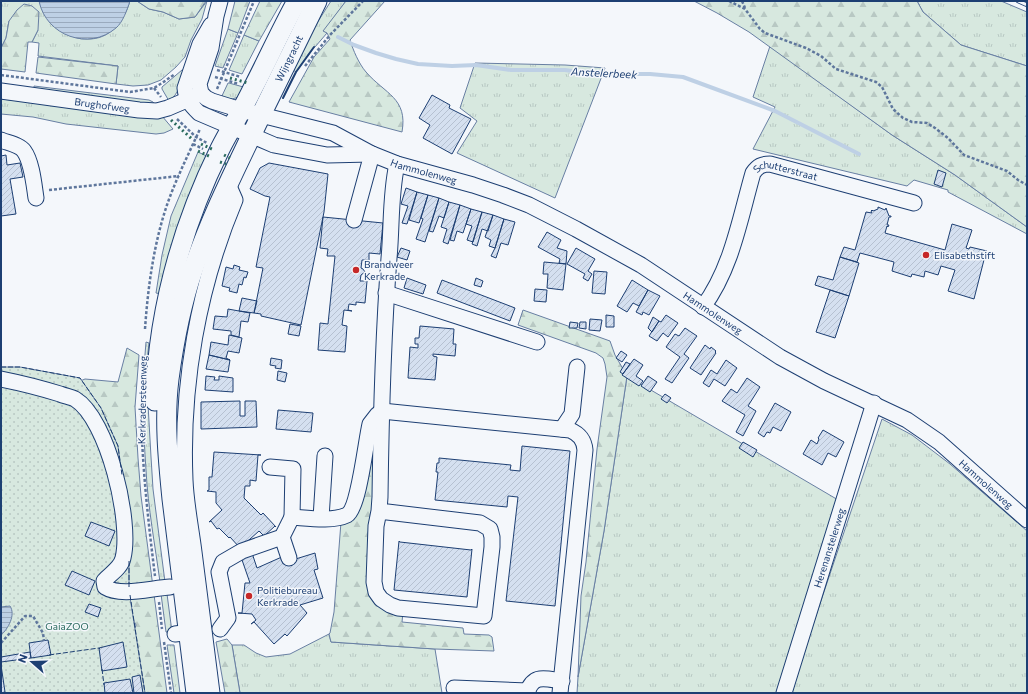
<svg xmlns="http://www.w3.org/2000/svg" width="1028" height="694" viewBox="0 0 1028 694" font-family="Commissioner,sans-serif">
<defs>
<pattern id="grass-tufts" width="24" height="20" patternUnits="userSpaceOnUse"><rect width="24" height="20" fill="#d7e8df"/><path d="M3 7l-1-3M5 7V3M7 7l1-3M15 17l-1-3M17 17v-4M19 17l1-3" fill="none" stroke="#b8c8c3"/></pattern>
<pattern id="forest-firs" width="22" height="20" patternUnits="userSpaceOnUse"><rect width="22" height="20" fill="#d7e8df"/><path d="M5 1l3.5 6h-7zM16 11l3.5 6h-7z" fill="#b8c8c3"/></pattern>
<pattern id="park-dots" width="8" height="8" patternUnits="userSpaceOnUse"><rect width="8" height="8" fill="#d7e8df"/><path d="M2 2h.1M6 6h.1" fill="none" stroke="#b8c8c3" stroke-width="1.8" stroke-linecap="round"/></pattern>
<pattern id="water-rules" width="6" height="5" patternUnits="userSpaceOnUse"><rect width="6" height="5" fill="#bed0e5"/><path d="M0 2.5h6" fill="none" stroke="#9aaabe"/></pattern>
<pattern id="building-hatch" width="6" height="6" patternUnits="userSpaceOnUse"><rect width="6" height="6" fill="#d5e0f0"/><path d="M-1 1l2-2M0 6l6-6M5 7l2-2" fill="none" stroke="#b6c1d1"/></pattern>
</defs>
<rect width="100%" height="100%" fill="#f4f7fb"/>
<path fill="url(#grass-tufts)" stroke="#687fa3" d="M1 1H39L41 6C51 16 64 30 75 37 78 39 84 39 87 39 110 40 124 21 130 1H137L149 9 163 12 179 19 195 17 207 1 202 19 191 40 185 57 176 67 161 80 148 85 133 86 116 84 118 66 38 56 39 43 32 42 38 30 9 21 6 38 1 48Z
M331 1H346L324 31 327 33 315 47H314L296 72 293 70 310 34Z
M917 1H1001L1027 12V66L961 45 923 12Z
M228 29 238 33 223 68 215 66Z
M244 35 259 41 242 74 229 70Z
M770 46 892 135 955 175 1027 227V234L948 192V190L914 180 907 186 753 149 775 107 753 97Z
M475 63 565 65 605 68 555 198 457 153 477 121 460 108Z
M182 70H185C181 82 179 94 169 101L162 89V87Z
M228 83H229L247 88C240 98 233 101 221 98Z
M34 86 149 100 153 102 156 106 34 92Z
M1 99 162 116 173 129 164 133 156 134 66 124 33 117 1 114Z
M198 152 211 158 161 294 156 293 162 255 171 216Z
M146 342 149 343 146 369 151 457 153 489 165 582H160C155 545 148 508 146 470 143 428 142 385 146 342Z
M627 376 845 504 784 693H577L578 677 604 531Z
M882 419 912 435 950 464 1027 531V693H790Z
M161 594H167L172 632H166Z
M329 634 331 642 435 649 442 693H240L232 645H244L256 653 266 657 290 654Z
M167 645H174L180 693H174Z"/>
<path fill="url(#forest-firs)" stroke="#687fa3" d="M137 1H206L195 17 179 19 163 12 149 9Z
M235 1H250L238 33 228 29Z
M260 1H282L259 41 244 35Z
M346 1H385L350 40C353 50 359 64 366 72 385 94 408 98 402 132L289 102 314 57 330 39 327 33 323 31Z
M694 1H917L923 12 961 45 1027 66V227L955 175 892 135 749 32 717 13Z
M24 4 32 6 39 12 38 30 32 42H28L25 72 1 69V48L6 38 9 21 17 10Z
M38 57 118 66 116 84 36 73Z
M523 310 610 341 615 355 627 376 604 531 578 677 581 596 586 562 597 449 607 377 605 364 603 358 596 353 518 325Z
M127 348 139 355 135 407 138 458 141 496 167 693H143L133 634 136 625 130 613 78 382 85 379 118 382Z
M375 426 371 580 403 612 402 622 463 628 464 634 489 635 492 637 494 651 435 649 331 642 329 634 330 633 334 612 341 522Z
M227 639 232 645 240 693H225L216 642Z"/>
<path fill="url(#park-dots)" stroke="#687fa3" d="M1 367H20L80 378 101 408 118 446 129 533V591L145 693H1Z"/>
<path fill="url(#water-rules)" stroke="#687fa3" d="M39 1H130C127 10 123 22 116 28 89 51 46 36 39 1Z
M10 606C16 615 8 629 1 635V607Z"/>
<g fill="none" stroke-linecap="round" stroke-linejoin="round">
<path stroke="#bed0e5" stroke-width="4" d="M338 37 354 45 376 53 396 59 418 64 452 66 476 65 511 70H565L593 74H650L683 77 775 111 859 154"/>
</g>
<path fill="url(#building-hatch)" stroke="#1d3f73" d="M432 95 450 105 449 108 471 119 452 154 423 138 430 125 419 118Z
M6 155 7 165 20 163 23 177 10 179 16 214 1 216V156Z
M269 163 328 174 324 212 301 325 261 316V314L254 313 263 268 256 267 270 197 265 196 250 189 260 168Z
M938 170 946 173 942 187 934 184Z
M406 188 417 192 407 224 402 223 408 206 401 204Z
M417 192 428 195 419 223 409 220Z
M428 195 439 198 425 242 416 239 423 219 421 218Z
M439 198 449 202 444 218 439 216 433 232 429 231Z
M449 202 460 205 448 244 443 242 447 229 441 227Z
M460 205 471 209 463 233 457 231 454 241 450 240Z
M878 207 885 210 886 208 889 216H891V217H889L887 225H889L888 227 887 226 885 233 945 250 952 224 972 230 966 248 969 249 970 247 987 251 986 252 974 299 948 291 955 270 941 266 938 275 925 271 924 277 912 274 911 277 892 271 894 262 860 253 857 262 840 257 844 247 855 250 866 212 872 213 871 211 872 210 873 211 878 209Z
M471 209 482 212 473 242 467 240 472 226 466 224Z
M482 212 493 215 488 231 482 229 477 246 472 244Z
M493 215 504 219 495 248 489 246 491 240 485 237Z
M323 217 383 223 380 254 369 253V260H362L361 268 363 269 365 272 361 275 360 281H367L365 303 356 302V305L349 304 348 310 352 311 344 310 342 325 347 326 345 352 318 350 320 323 328 324 335 256H327L328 249 320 248Z
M504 219 515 222 508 245 501 243 496 258 491 256 495 248Z
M547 232 561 240 557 248 567 251 566 264 559 263 560 259 538 247Z
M401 248 410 251 407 260 397 257Z
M576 248 595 259 588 271 592 274 588 281 583 278 585 274 567 264Z
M840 257 859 263 849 296 815 285 818 276 833 280Z
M544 262 566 264 563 290 547 288 548 274H543Z
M234 265 240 267 239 270 248 272 246 278 244 277 242 285 239 284 237 293 229 291 230 288 222 286 226 267 233 269Z
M594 271 607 272 605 294 592 293Z
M407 278 426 285 423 294 404 288Z
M476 278 483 281 481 287 474 285Z
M442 280 515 308 510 321 437 293Z
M632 280 648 290 639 306 633 303 627 312 617 306Z
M535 289 547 290 546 302 534 301Z
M648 290 660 296 649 315 643 312 642 315 636 312Z
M830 290 849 296 835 338 816 332Z
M242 298 257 301 254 313 239 311Z
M228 309 250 313 248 322 241 321 239 337 231 335V331L213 329 215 316 227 317Z
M606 315 614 316V327H606Z
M666 315 678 323 668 337 663 333 657 341 649 336 659 321 661 322Z
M653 317 659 321 652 332 648 328Z
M590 319 602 320 600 331 589 330Z
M570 322 578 323 577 328H569Z
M580 322H586V329L579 328Z
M290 324 301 326 299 336 288 334Z
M420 326 454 329 453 344H456L455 356 433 354V356L437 357 435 380 408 378 410 347 418 348V344H415V338H419Z
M685 328 697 336 684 354 689 358 672 383 665 379 680 357 666 347 675 334 679 336Z
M229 335 242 338 239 353 228 351 226 358 230 360 209 355 211 342 228 345Z
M705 345 710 349 711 347 716 351 715 352 716 353 701 375 690 368Z
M621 351 627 355 622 362 616 358Z
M209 355 230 360 228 372 206 369Z
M271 358 282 360 281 369 275 368 276 366 270 365Z
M634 359 643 365 636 376 643 381 639 386 622 375Z
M726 360 737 368 725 386 714 379 709 387 703 383 711 370 717 374Z
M626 362 630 364 623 374 620 372Z
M278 371 287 373 285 382 277 380Z
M206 376 215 377 214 380H219V376L233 378V392L205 390Z
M648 376 657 382 650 392 641 386Z
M747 378 760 387 748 406 756 411 743 436 736 432 745 415 722 401 731 389 737 393Z
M665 394 671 398 667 403 661 399Z
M240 401V416H245V401H256L257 427 201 429V402Z
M775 403 791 412 781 431 773 427 770 433 767 432 764 437 758 433Z
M278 410 313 413 311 432 276 429Z
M823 430 844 442 836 457 828 453 822 465 803 454 811 440 817 444 819 439 818 438Z
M743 442 757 450 753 457 739 448Z
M522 446 570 451 555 606 506 601 518 497 508 496 507 507 435 500 438 472H436L437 463H439V458L511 465 510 470 520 471Z
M214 452 261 455H258L256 481 250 480V486H245L244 498 261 515 263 513 276 527 275 526 264 536 259 531 240 548 230 537 229 538 219 528 217 529 211 521 209 522 222 510 216 503V492L207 491 209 490V477H212Z
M91 522 115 531 109 546 85 536Z
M399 541 400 542 471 550 472 549 467 597 394 590Z
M252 553 257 568 284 556 286 562 315 553 318 569 314 570 323 598 300 605 307 613 287 636 285 634 274 644 254 622 251 624 256 620 252 614 238 613H242L245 583H250L241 557Z
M72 571 95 581 89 595 65 585Z
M89 604 101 608 98 617 85 612Z
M48 640 51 655 31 658 29 643Z
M123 642 127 667 102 671 99 648Z
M30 652 31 658 1 662V657Z
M1 665 5 692 1 693Z
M140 675 143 693H134L132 677Z
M130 679 133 693H105L104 683Z"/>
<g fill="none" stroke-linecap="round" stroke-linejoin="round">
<defs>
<g id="minor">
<path id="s1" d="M220 1 216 16 211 48 199 84 201 93 206 98 212 101 241 110 333 133 372 154 397 164 473 185 503 195 529 205 576 229 641 265 780 357 824 381 907 420 939 442 1027 520"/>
<path d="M211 25 200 44 185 88C186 100 191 105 199 113L274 145 327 155 371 154"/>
<path id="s2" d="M1 91 139 110 157 111 168 108 196 96"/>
<path d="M1 140C8 143 20 145 24 151 32 162 34 185 36 198"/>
<path d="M354 220 372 154"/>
<path d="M386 293 537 342"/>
<path id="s3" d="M703 307C732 268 740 218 753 173 758 166 762 164 770 164L914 203"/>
<path d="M1 379C21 383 41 388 60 394 65 396 71 397 75 399 108 419 132 522 123 558 121 568 110 574 104 581L105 587C121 597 151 588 170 587"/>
<path d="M562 429 572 414 577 367"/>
<path d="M270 467 293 469 292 517"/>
<path d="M379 511 480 523 490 529 492 537V547L484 616 398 608 390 605 381 599 376 592 374 582 376 526 379 511 380 497C381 417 383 337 389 258 392 227 390 195 397 164"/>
<path d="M321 518 325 456"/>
<path d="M282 537 289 558"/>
<path d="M220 629 228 618 219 572 223 562 242 551 282 537 292 517C307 518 333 522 347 515 359 508 366 440 370 424L377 415 382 411 570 430C579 434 584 439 585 450L560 693"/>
<path d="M175 634 199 631"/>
<path d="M454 688 528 691"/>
<path d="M212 693C206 646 200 599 194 552 191 528 186 504 185 480 181 385 198 288 235 200L228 184"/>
<path d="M527 693C533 673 546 679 562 681"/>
<path id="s4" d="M784 693 874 403"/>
</g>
<g id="major">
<path d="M155 401C158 313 181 228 220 149 230 129 243 109 253 88 268 59 281 30 297 1"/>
<path id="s5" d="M196 693 172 499C168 459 164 419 169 379 174 342 181 305 193 270 211 216 237 166 261 115 280 77 298 39 317 1"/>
</g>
</defs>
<use href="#minor" stroke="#1d3f73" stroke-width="17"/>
<use href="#major" stroke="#1d3f73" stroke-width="21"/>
<path stroke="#5e769c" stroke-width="2.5" stroke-dasharray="3 2" stroke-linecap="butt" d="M729 1 745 9 760 29 765 33 806 48 821 56 836 69 876 82 882 87 893 109 903 118 912 122 927 123 935 128 948 138 964 155 1007 171 1018 180 1027 185
M742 1 745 8
M305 66 330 35 363 1
M217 70 241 77
M1 75 130 92 154 88 162 83 175 74
M215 77 239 84
M154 88 161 97
M217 89 254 1
M177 119 196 137 207 143
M193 144 203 149
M49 190 179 176
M145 329C148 286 154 242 168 202 177 177 189 153 200 129
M141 409C142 465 148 520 155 576
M159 602 162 629
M164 642 171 693
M1 643 25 616H33L43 633 44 641"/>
<use href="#minor" stroke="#f4f7fb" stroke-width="15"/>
<use href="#major" stroke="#f4f7fb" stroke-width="19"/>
<defs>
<path id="rail" d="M1018 1 1027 5"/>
</defs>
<use href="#rail" stroke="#1d3f73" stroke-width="4.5"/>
<use href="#rail" stroke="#f4f7fb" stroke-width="3" stroke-dasharray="9" stroke-linecap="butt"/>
<path stroke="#2c6c60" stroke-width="3" stroke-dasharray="2 3" stroke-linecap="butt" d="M230 78 248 83
M171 120 192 139
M201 144 214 150
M198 151 211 157
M224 155 230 158
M220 162 226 164"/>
<path stroke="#1d3f73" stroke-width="1" stroke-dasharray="5 2" stroke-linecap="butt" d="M1 367H20L80 378 101 408 118 446 122 475
M129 587V561
M130 595 145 693
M49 655 99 648 100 649
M102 669 104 685"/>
<path stroke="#1d3f73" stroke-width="2" d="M283 98 296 72 314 47"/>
</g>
<g fill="#c62828" stroke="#f4f7fb" stroke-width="1.5">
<circle cx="926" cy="255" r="4"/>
<circle cx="356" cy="270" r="4"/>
<circle cx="249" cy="596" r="4"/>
</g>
<g text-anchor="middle" stroke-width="3" stroke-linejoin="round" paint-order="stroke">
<g font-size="10" fill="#1d3f73" stroke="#f4f7fb">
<text dy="4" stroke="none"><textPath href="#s5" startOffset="660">Wijngracht</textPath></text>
<text dy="4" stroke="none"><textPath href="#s2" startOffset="102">Brughofweg</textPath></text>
<text dy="4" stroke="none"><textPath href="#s1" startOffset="333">Hammolenweg</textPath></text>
<text dy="4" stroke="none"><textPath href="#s3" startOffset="180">Schutterstraat</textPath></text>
<text dy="4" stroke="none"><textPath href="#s1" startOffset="657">Hammolenweg</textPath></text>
<text transform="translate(142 400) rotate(-89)" y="4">Kerkradersteenweg</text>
<text dy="4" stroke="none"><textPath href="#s1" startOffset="981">Hammolenweg</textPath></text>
<text dy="4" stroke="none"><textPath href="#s4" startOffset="152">Herenanstelerweg</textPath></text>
</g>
<g font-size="10" fill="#1d3f73" stroke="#f4f7fb" text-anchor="start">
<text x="934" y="259">Elisabethstift</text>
<text x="364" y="268">Brandweer<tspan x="364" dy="12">Kerkrade</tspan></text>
<text x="257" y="594">Politiebureau<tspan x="257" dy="12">Kerkrade</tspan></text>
</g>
<g font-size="10" fill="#2c6c60" stroke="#f4f7fb">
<text x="67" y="630">GaiaZOO</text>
</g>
<g font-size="11" font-style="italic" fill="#1d3f73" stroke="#f4f7fb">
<text transform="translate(604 73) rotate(3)" y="4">Anstelerbeek</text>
</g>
</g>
<rect width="1028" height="694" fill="none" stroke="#1d3f73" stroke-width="4"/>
<g transform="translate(32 662) rotate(290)" stroke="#f4f7fb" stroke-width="3" paint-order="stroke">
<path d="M0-3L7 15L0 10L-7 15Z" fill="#1d3f73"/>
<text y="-6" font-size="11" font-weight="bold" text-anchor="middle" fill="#1d3f73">N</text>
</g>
</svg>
